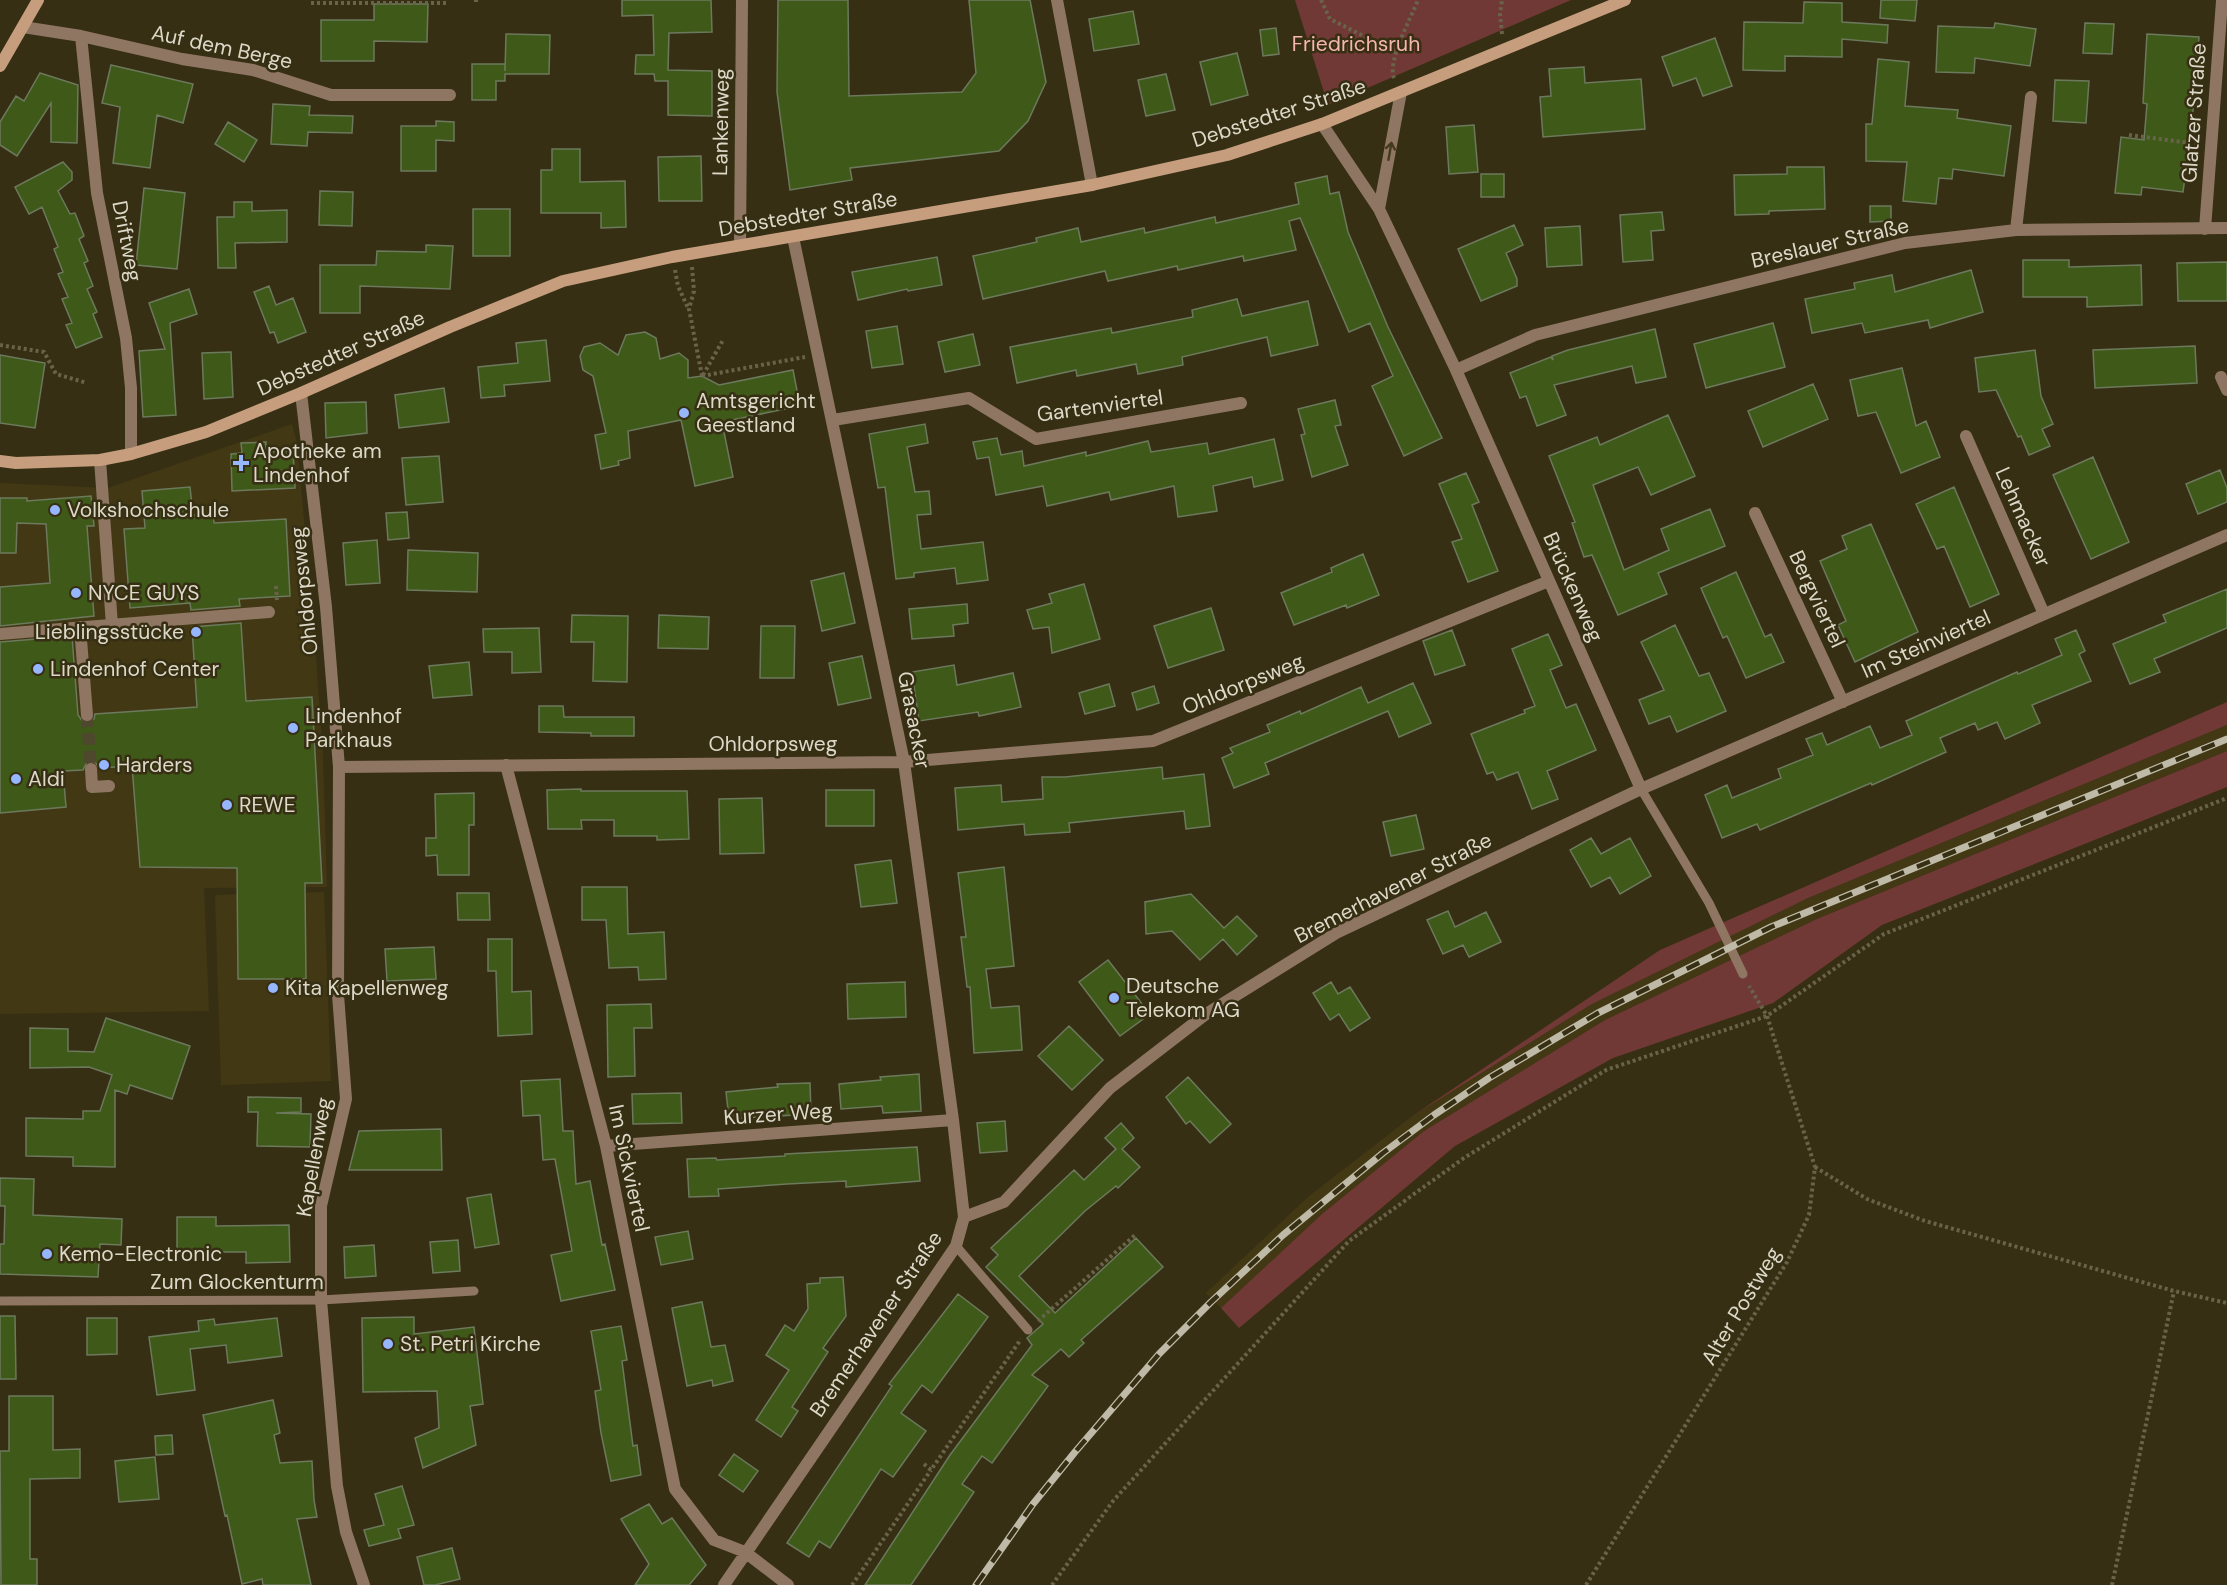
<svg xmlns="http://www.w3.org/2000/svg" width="2227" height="1585" viewBox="0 0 2227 1585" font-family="'DM Sans',sans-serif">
<rect width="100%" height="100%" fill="#372f13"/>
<path fill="#423814" d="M292 424 297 443 314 629 323 756 327 887 204 888 209 1011 0 1014V483L108 488Z
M2227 725V751L1819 918 1605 1020 1424 1131 1322 1214 1221 1308 1206 1293 1308 1197 1411 1117 1592 1004 1808 898Z
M324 892 331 1081 221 1085 215 895Z"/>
<path fill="#713935" d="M1295 0H1571L1328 105Z
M2227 702V725L1808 898 1592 1004 1411 1117 1660 950Z
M2227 751V787L1882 925 1773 1003 1613 1058 1455 1146 1239 1328 1221 1308 1322 1214 1424 1131 1605 1020 1819 918Z"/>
<path fill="#3f5919" stroke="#6c795d" stroke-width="1.5" d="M622 0H711L712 32 669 33 668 70 712 71V116L668 115V81H655L654 74H635L636 55H654L653 15 622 16Z
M778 0H848L849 96 962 92 976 73 969 0H1030L1046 82 1028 121 999 151 850 168 852 180 790 190 777 92Z
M1881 0H1917L1915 21 1880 18Z
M1804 2 1842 3V22L1888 25 1887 43 1842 39V57L1785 56V71L1743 70 1744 22 1803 23Z
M374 4H428L427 42 374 41V61H321V20H374Z
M1133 11 1139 44 1094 51 1089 19Z
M1995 23 2036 29 2030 66 1975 58 1974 73 1936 72 1938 26 1994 28Z
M2085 23 2114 24 2112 54 2083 53Z
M1276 28 1279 54 1263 56 1260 30Z
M506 34 550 35 549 74H505V81H496V100H472V64H505V71Z
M2147 34 2199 37 2191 134 2183 192 2142 187 2141 195 2115 193 2121 137 2144 140 2147 104 2143 103Z
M1715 38 1732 86 1703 96 1696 78 1673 86 1662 57Z
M1237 53 1248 95 1211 105 1200 62Z
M1878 59 1909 62 1905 106 1958 110 1957 118 2011 126 2004 176 1953 169 1952 179 1939 178 1936 204 1903 201 1907 162 1866 161V124H1872Z
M111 65 193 84 183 123 157 115 150 168 113 163 120 107 102 103Z
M1584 67 1585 83 1641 79 1645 129 1543 137 1540 97 1551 96 1549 69Z
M40 73 78 85 77 143 51 142V103L17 156 0 145V122L16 96 24 101Z
M1166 74 1175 110 1146 116 1138 80Z
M2055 80 2089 81 2086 123 2053 121Z
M273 104 310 106 309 115 353 116 352 133 308 132 307 146 271 144Z
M436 121 454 122V141L436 140V171H401V126H436Z
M228 122 257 140 244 162 215 144Z
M1474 125 1478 172 1449 174 1446 127Z
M552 149H580V182L625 181 626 227 601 228V213H541V170H552Z
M701 156 702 201H659L658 157Z
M63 162 72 172V180L58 191 70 214 75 213 84 236 79 239 88 261 84 263 93 286 87 289 97 312 93 314 102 337 76 348 66 325 72 323 62 299 68 297 58 274 63 272 54 249 58 247 42 207 29 214 15 187Z
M1787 167H1824L1825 209 1769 211V214L1735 215 1734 175 1787 174Z
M1481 174H1504V197H1481Z
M1327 176 1330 194 1339 192 1348 232 1388 327 1442 438 1404 456 1372 386 1393 376 1370 323 1349 332 1300 218 1289 221 1296 250 1244 261 1243 256 1178 270 1177 266 1108 281 1105 271 983 299 973 256 1037 242 1036 238 1078 228 1081 242 1144 228 1145 233 1215 217 1216 223 1299 204 1295 183Z
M144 188 185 193 177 269 136 265Z
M320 191 353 192 352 226 319 225Z
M234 202H252V211L287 210V242L235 243 236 268H218L217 217H234Z
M1870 206H1891V221L1870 222Z
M473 209H510V256H473Z
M1662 212 1664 230 1651 231 1653 260 1623 262 1620 215Z
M1514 225 1523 245 1506 253 1517 279V286L1481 301 1458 249Z
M1580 226 1582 265 1547 267 1545 228Z
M426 245 453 246 450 289 360 286V313H320V265H376L377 251 426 252Z
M937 257 942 285 908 291 907 289 858 300 852 272Z
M2023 260H2069V267L2141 265 2142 305 2087 307V297H2023Z
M2227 262V301H2178L2177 263Z
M1971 270 1983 312 1930 328 1928 320 1865 333 1862 323 1812 333 1805 299 1855 289 1854 283 1892 275 1895 292Z
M269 286 276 305 293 298 306 332 278 343 274 332 270 333 254 292Z
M189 289 197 314 170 323 176 415 143 417 139 351 165 349 149 303Z
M1237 299 1242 316 1308 301 1318 345 1271 356 1267 337 1182 357 1183 365 1138 374 1136 364 1077 376 1076 370 1017 383 1010 347 1111 328 1112 333 1193 317 1192 310Z
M1773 323 1785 367 1706 388 1694 344Z
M897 326 903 364 872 368 866 331Z
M1655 329 1666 377 1636 383 1632 366 1554 385 1566 415 1537 426 1526 396 1520 398 1510 373 1551 357 1553 360 1552 356 1568 350Z
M645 332 656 338 660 359 679 353 688 360V378L702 376 719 385 793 370 800 406 722 422 733 477 695 486 681 420 628 431 630 458 618 461 619 465 601 469 595 435 606 433 593 376 583 370 580 356 584 347 600 343 618 355 626 335Z
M973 334 980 365 945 372 938 342Z
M546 340 550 381 504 385 505 396 481 398 478 367 518 363 516 343Z
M2195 346 2197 383 2095 388 2093 350Z
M2035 350 2041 396 2053 424 2042 429 2050 446 2029 455 2021 436 2018 437 1996 390 1979 392 1975 358Z
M231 352 233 397 204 399 202 353Z
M0 355 45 363 35 428 0 423Z
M1902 368 1916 426 1926 421 1940 457 1901 473 1876 412 1858 416 1850 380Z
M1813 384 1828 419 1763 447 1748 411Z
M444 388 449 422 399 428 395 395Z
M1335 400 1341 425 1335 426 1348 465 1312 477 1301 435 1305 434 1298 409Z
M366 402 367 433 326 438 325 403Z
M1668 415 1695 476 1651 495 1638 467 1593 485 1624 570 1669 550 1661 529 1710 509 1725 546 1658 573 1667 594 1618 615 1592 555 1584 557 1572 523 1575 522 1549 456 1597 437 1600 445Z
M925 424 928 443 907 447 915 492 929 491 931 514 917 515 921 549 983 542 988 580 957 584 955 568 914 573V577L896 579 885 487 878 488 869 434Z
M997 438 1001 455 1022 451 1024 466 1086 452V456L1148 441 1151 452 1207 443 1209 454 1274 439 1283 480 1254 487 1252 477 1213 486 1217 511 1178 517 1174 486 1111 500 1109 492 1047 506 1043 486 996 495 989 457 977 459 973 442Z
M266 442V452L293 451 295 488 232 491 231 454 242 453 241 443Z
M439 456 443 502 406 505 402 458Z
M2093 457 2129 542 2091 559 2053 475Z
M2220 470 2227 488V502L2198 514 2186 484Z
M1466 473 1479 502 1472 505 1498 571 1468 582 1452 542 1462 539 1439 484Z
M190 487 193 515 213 513 214 523 286 519 290 596 239 599 240 606 191 610 190 603 130 608 124 529 145 528 142 491Z
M1954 487 1999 594 1970 607 1944 546 1937 549 1916 504Z
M91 496 94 526H87L94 616 0 626V587L50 583 46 524 17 523 16 553H0V498H27V501Z
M407 512 409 538 388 540 386 513Z
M1871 524 1918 632 1855 662 1838 625 1846 621 1820 561 1847 549 1842 536Z
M377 540 380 583 346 585 343 543Z
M408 550 478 553 477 592 407 590Z
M1363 554 1379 595 1347 608 1346 605 1294 625 1281 593 1332 572 1331 568Z
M1736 572 1765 637 1771 634 1784 662 1746 678 1727 636 1723 638 1701 588Z
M844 573 855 623 822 631 811 581Z
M1084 584 1100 639 1052 653 1049 627 1033 629 1027 610 1052 603 1049 594Z
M2227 589V628L2154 659 2160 672 2130 684 2113 644 2166 622 2163 615Z
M967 604 968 623 953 625 954 636 912 639 909 609Z
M1211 608 1224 650 1168 668 1154 626Z
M572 615 628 616 627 682 593 681 594 642H571Z
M659 615 709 617 708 649 658 648Z
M241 623 246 701 312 697 322 883H305L306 979H238L237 868 140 867 132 766 99 768 95 762H87L83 770 63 771 66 807 0 813V642L72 636 78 715 83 722 88 723 94 719 95 714 197 707 192 627Z
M1675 625 1699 676 1709 673 1726 711 1677 732 1670 716 1649 724 1639 700 1664 690 1641 642Z
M761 626H795L794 678H760Z
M539 628 541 672 512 673V652H484L483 629Z
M1452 630 1465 665 1435 675 1423 641Z
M2076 630 2085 651 2079 654 2091 681 2032 705 2040 723 2005 739 1997 722 1978 730 1975 723 1940 738 1946 752 1872 785 1871 783 1760 830 1757 824 1722 838 1705 795 1727 785 1732 798 1781 778 1778 769 1813 755 1806 739 1822 733 1827 745 1870 726 1880 748 1912 735 1906 721 2017 672 2018 674 2062 655 2055 639Z
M1548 634 1562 665 1550 670 1566 708 1576 704 1596 750 1547 771 1558 799 1532 809 1518 772 1497 780 1493 772 1487 774 1471 734 1525 713 1524 710 1535 706 1512 649Z
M862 656 871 698 838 705 829 663Z
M469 662 472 695 433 698 429 666Z
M954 665 957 685 1013 673 1021 707 979 716 978 712 919 721 912 672Z
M1413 683 1431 723 1399 737 1388 711 1265 763 1269 774 1234 788 1222 758 1233 753 1230 748 1270 732 1267 725 1300 711 1301 714 1361 687 1368 703Z
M1109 684 1115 706 1085 714 1079 693Z
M1154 686 1159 703 1137 710 1132 693Z
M539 706H563L564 717H634V736H591V733L539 732Z
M1162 767 1163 779 1204 774 1210 826 1186 829 1184 811 1069 823 1070 832 1025 835 1024 824 958 830 955 788 1001 785 1002 802 1043 799 1042 777H1065Z
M581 789V791H687L689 839 657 840V836H614V820H581L582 829H548L547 790Z
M826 790H874V826H826Z
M474 793V825H469V875H438L437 855 426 856V838H436L435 794Z
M762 798 764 853 720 854 719 799Z
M1416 815 1424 849 1391 856 1383 822Z
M1591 838 1601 854 1630 838 1651 876 1620 894 1610 877 1591 887 1570 850Z
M891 860 897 903 861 907 855 865Z
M1004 867 1014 966 986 969 991 1008 1019 1006 1022 1050 974 1053 970 987H967L961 937H966L958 873Z
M582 887H627L628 934 664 932 666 979 639 980 638 967 609 968 606 920H582Z
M457 893H489L490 920H458Z
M1191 894 1224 928 1237 916 1257 936 1237 955 1223 939 1200 960 1172 931 1146 934 1145 902Z
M1448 911 1455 927 1486 912 1501 942 1469 957 1463 945 1443 954 1427 920Z
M488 939H512V992L531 991 532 1034 498 1036 496 971H488Z
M434 947 436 979 387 981 385 949Z
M1108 960 1150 1014 1120 1036 1079 982Z
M905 982 906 1017 848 1019 847 984Z
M1331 982 1338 994 1350 987 1370 1018 1350 1031 1339 1014 1330 1020 1313 993Z
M651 1004 652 1028H634L635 1076 608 1077 607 1005Z
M106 1018 190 1046 172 1099 130 1085 127 1094 115 1090V1167L73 1166V1157L26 1156V1118L83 1119V1111H100L112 1075 89 1067 30 1068V1028L68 1029V1051L94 1052Z
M1069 1026 1103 1060 1072 1090 1038 1056Z
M919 1074 921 1111 883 1113 882 1106 841 1109 839 1084 881 1080 880 1077Z
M1188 1077 1231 1124 1210 1143 1190 1121 1186 1124 1166 1097Z
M560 1079 563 1131H573L576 1184 590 1181 602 1245 605 1244 615 1290 561 1301 551 1255 572 1251 555 1159 543 1160 540 1115 523 1116 521 1081Z
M810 1083 811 1114 729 1119 726 1092 778 1087 777 1084Z
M681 1093 682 1123 633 1124 632 1094Z
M248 1097 301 1098V1112L276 1113 311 1114 310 1147 257 1146 258 1112H248Z
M1005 1121 1007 1151 980 1153 977 1123Z
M1121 1123 1134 1138 1122 1149 1140 1167 1118 1188 1116 1186 1085 1211 1019 1276 1055 1313 1136 1238 1163 1267 1081 1340 1084 1343 1069 1357 1061 1349 1032 1375 1048 1386 992 1463 982 1456 962 1484 974 1492 911 1585H865L950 1455 1032 1345 1027 1338 1043 1324 986 1267 998 1255 991 1248 1074 1170 1084 1180 1116 1149 1105 1138Z
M441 1129 442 1170H349L359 1131Z
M917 1147 920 1181 846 1187V1181L787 1184 718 1189 719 1196 689 1197 687 1159 716 1158 717 1160 785 1156V1154Z
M0 1178 34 1179 33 1215 122 1219 121 1245 100 1244 98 1277 0 1274V1244H4L5 1206H0Z
M491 1194 499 1244 475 1248 467 1198Z
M177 1217H216V1226L289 1225 290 1262 246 1263V1252H177Z
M688 1231 693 1259 661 1265 655 1237Z
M458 1240 460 1271 433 1273 430 1242Z
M374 1245 376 1276 345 1278 344 1247Z
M843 1277 846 1316 823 1348 828 1352 792 1407 798 1411 781 1437 756 1420 789 1370 766 1355 785 1325 794 1331 808 1309 807 1284 820 1283V1278Z
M958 1294 988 1317 932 1393 922 1385 901 1413 926 1431 893 1477 881 1469 830 1548 819 1541 809 1557 787 1543 892 1386 889 1384Z
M702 1302 711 1347 725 1345 733 1381 713 1386 712 1380 687 1386 672 1308Z
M0 1316H15L16 1379H0Z
M414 1317V1334L474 1327 483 1404 470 1406 476 1445 423 1468 415 1438 439 1428 437 1391 363 1392 362 1318Z
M87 1318H117V1354L87 1355Z
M277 1318 282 1356 228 1363 226 1345 190 1349 195 1390 157 1395 149 1337 199 1331 198 1321 214 1319 215 1325Z
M621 1326 627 1360 622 1361 633 1446 637 1445 641 1475 611 1481 601 1433 595 1391 601 1390 591 1331Z
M9 1396H53V1450L80 1449V1478L30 1479V1559H37V1585H1L0 1451H9Z
M273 1400 280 1433 274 1435 280 1463 312 1461 314 1500 317 1517 297 1519 311 1585H263L262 1579 242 1584 227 1515 225 1516 203 1415Z
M172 1435 173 1454 156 1455 155 1436Z
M734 1454 758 1471 743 1492 719 1475Z
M155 1457 159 1499 119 1502 115 1461Z
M402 1486 414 1525 398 1529 401 1538 369 1546 364 1530 384 1525 375 1494Z
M649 1504 662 1524 672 1518 706 1565 689 1585H635L649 1564 621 1519Z
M452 1548 460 1579 435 1585H424L417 1557Z"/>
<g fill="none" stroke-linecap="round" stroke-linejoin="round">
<path stroke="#50482e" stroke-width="12" stroke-dasharray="12 6" stroke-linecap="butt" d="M87 715 91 769"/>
<path stroke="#69634a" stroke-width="4" stroke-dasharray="3 3" stroke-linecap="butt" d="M1321 0 1330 19 1395 52
M476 2V0
M311 3H449
M1502 34 1500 14 1502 0
M1394 78C1387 61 1411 18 1418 0
M2129 135 2198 144
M692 267 694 291 689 309 702 376
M675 270 678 286 688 308
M0 345 44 352 56 374 87 383
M703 375 723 340
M702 376 805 357
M276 586 277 600
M1815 1167 1867 1199 1925 1221 2174 1291 2227 1303
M1038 1321 1135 1235
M924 1464 931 1470 1021 1339
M852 1585 931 1470
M1052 1585 1113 1501 1349 1241 1464 1158 1606 1070 1767 1016 1884 934 2227 798
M1586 1585 1787 1262 1809 1215 1815 1167 1767 1016 1749 986
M2112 1585 2174 1291"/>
<path stroke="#8f7663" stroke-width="9" d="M1641 789 1709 903 1743 974
M956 1246 1028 1330
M0 1301 321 1300 474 1291"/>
<path stroke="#8f7663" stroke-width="12" d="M1057 0 1092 185
M23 27 81 36 182 59 253 70 331 95H450
M81 36 97 193 126 338 131 388V454
M1322 124 1379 209 1456 370 1641 789
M1379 209 1401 92
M2205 229 2222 1
M2016 230 2031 97
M740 245 742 0
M1456 370 1535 335 1905 243 2016 230 2227 228
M2221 377 2227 390
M301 393 326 607 339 767 338 995 346 1099 321 1206V1300L337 1486 346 1532 364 1585
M833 420 969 398 1036 439 1241 403
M1966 436 2044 614
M100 460 112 625
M1755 513 1843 702
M80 627 87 715
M0 634 269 612
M506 765 606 1146 675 1489 714 1540 745 1552 788 1585
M339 767 904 762 1153 741 1549 581
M91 769 92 787 109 786
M606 1146 953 1120
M964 1217 1004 1202 1110 1088 1206 1014 1338 932 1641 789 2227 535
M724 1585 956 1246 964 1217 953 1120 904 762 793 237"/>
<path stroke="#c69e7e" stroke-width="12" d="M0 66 38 0
M0 461 16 463 100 460 131 454 206 432 301 393 450 327 563 281 672 257 1092 185 1227 155 1322 124 1625 0"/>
<defs>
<path id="rail" d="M976 1585 1033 1504 1075 1452 1159 1354 1211 1302 1283 1235 1383 1153 1434 1115 1489 1078 1598 1013 1771 927 2227 739"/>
</defs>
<use href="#rail" stroke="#bebaa7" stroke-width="7"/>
<use href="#rail" stroke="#372f13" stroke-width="4.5" stroke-dasharray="14" stroke-linecap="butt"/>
</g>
<defs><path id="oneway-shaft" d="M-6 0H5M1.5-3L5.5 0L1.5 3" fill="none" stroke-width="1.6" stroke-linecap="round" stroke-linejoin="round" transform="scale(1.5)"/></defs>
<use stroke="#443a1f" href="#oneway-shaft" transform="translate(1390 151) rotate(-80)"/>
<g fill="#96b6fd" stroke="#372f13" stroke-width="2">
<circle cx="684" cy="413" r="6"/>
<path d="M238 454h6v6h6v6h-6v6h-6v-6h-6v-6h6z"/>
<circle cx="55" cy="510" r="6"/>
<circle cx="76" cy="593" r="6"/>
<circle cx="196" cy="632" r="6"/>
<circle cx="38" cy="669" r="6"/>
<circle cx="293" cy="728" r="6"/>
<circle cx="104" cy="765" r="6"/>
<circle cx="16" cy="779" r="6"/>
<circle cx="227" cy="805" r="6"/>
<circle cx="273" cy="988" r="6"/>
<circle cx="1114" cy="998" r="6"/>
<circle cx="47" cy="1254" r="6"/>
<circle cx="388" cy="1344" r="6"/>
</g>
<g text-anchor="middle" stroke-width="5" stroke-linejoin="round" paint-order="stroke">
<g font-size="21" fill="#f5b6af" stroke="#372f13">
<text x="1356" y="51">Friedrichsruh</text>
</g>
<g font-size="21" fill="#ddd9c9" stroke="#372f13">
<text transform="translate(222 47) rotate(12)" y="7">Auf dem Berge</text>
<text transform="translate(1279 113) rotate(-18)" y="7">Debstedter Straße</text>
<text transform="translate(2194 113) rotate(-86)" y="7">Glatzer Straße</text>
<text transform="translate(721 122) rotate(-89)" y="7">Lankenweg</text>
<text transform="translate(808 214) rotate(-10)" y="7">Debstedter Straße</text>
<text transform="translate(127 241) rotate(79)" y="7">Driftweg</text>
<text transform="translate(1830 243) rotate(-13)" y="7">Breslauer Straße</text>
<text transform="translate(341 353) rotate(-24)" y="7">Debstedter Straße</text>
<text transform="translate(1100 406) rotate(-8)" y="7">Gartenviertel</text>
<text transform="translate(2023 517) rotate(66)" y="7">Lehmacker</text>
<text transform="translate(1573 587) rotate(66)" y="7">Brückenweg</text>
<text transform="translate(304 591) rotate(-96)" y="7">Ohldorpsweg</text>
<text transform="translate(1817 599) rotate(65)" y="7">Bergviertel</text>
<text transform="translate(1926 644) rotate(-24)" y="7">Im Steinviertel</text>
<text transform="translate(1243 684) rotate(-22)" y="7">Ohldorpsweg</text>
<text transform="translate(914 720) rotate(79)" y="7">Grasacker</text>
<text x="773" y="751">Ohldorpsweg</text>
<text transform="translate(1393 888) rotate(-27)" y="7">Bremerhavener Straße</text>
<text transform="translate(778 1114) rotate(-4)" y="7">Kurzer Weg</text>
<text transform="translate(314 1157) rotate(-80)" y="7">Kapellenweg</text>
<text transform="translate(629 1168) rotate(78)" y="7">Im Sickviertel</text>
<text x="237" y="1289">Zum Glockenturm</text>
<text transform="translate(1741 1306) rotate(-59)" y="7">Alter Postweg</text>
<text transform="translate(876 1324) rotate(-56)" y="7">Bremerhavener Straße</text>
</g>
<g font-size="21" fill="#ddd9c9" stroke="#372f13" text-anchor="start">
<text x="696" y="408">Amtsgericht<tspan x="696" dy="24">Geestland</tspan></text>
<text x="253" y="458">Apotheke am<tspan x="253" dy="24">Lindenhof</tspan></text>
<text x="67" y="517">Volkshochschule</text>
<text x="88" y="600">NYCE GUYS</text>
<text x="184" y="639" text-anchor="end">Lieblingsstücke</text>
<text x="50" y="676">Lindenhof Center</text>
<text x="305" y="723">Lindenhof<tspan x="305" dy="24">Parkhaus</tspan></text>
<text x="116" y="772">Harders</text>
<text x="28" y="786">Aldi</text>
<text x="239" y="812">REWE</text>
<text x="1126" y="993">Deutsche<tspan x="1126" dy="24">Telekom AG</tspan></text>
<text x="285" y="995">Kita Kapellenweg</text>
<text x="59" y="1261">Kemo-Electronic</text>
<text x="400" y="1351">St. Petri Kirche</text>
</g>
</g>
</svg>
